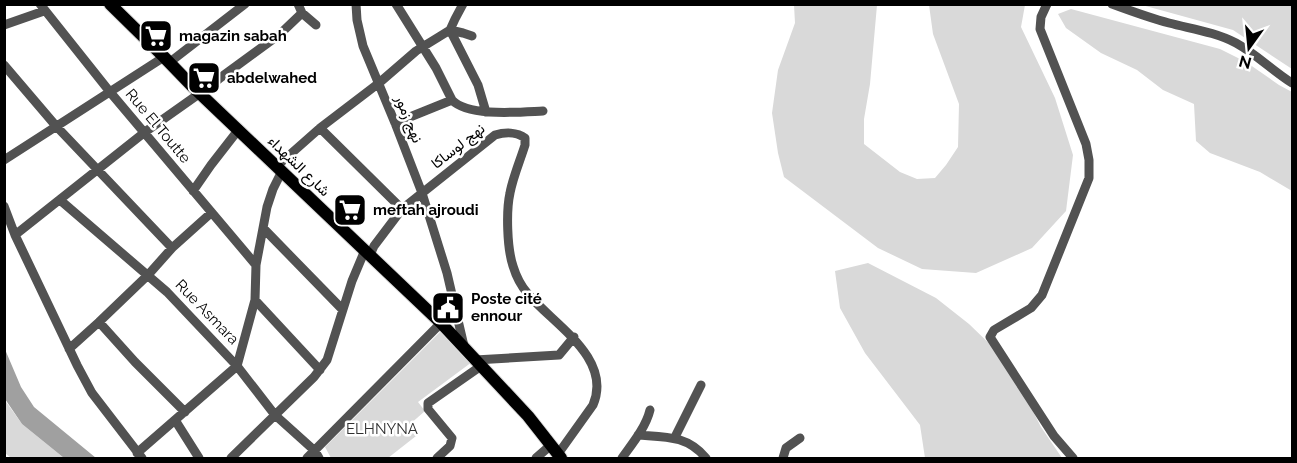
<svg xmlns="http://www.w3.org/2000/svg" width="1297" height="463" viewBox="0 0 1297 463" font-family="Raleway,Vazirmatn,sans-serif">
<rect width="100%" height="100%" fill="#fff"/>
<path fill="#d9d9d9" d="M794 5H877L870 84 864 119V144L900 172 917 179 935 178 946 165 958 147 959 104 933 34 929 5H1025L1021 27 1055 98 1073 155 1066 211 1032 248 976 273 922 269 878 248 784 177 778 153 772 113 778 70 795 23Z
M1142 5H1292V69L1233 30Z
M1071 9 1220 49 1246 62 1279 85 1292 92V191L1260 172 1210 153 1196 141 1194 104 1163 90 1137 70 1101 53 1066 28 1058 14Z
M868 263 936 298 969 324 997 351 1020 386 1041 427 1062 458H925L920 425 865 353 840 308 835 271Z
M441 331 472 362 418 402 425 411 409 425 416 436 388 458H331L325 447Z
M4 399 22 424 64 458H11L5 453Z"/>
<path fill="#a0a0a0" d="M4 347 21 387 34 407 96 458H64L22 424 5 399Z"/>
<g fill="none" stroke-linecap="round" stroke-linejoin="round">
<defs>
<path id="major" d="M110 4 164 57 193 87 441 323 528 416 561 458"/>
</defs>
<use href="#major" stroke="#dbdbdb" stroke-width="14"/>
<path stroke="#525252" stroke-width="9" d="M40 4 110 92 256 265
M298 4 302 13 316 25
M356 4 357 20 363 46 395 123 422 193 447 273 464 346
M396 4 436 68 452 100
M463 4 455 19 450 30 478 85 486 112
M1047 4 1041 17 1040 29 1086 144 1089 160V178L1042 295 1031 308 994 330 990 337 1054 436 1073 458
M1112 4C1131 11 1150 18 1169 23 1192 29 1215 32 1236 43 1256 54 1273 71 1292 83
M4 25 44 11
M170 62 245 4
M4 65 56 126 172 248
M395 123 452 100C468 117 520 112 543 111
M4 160 164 57
M277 166 320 128
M193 191 211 165 239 129
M60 200 167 292 237 366 275 415 315 451 319 458
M4 206 15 235 77 365 92 393 142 458
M402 209 320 128 379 83 416 51 450 30 463 33 472 36
M264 229 342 309
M15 235 145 132 196 96 201 94 220 78 280 34 302 13
M370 255 374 246 402 209 495 135C505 132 517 132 525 138V145C520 161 513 177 510 193 506 211 507 248 513 266 516 276 521 286 528 294 553 324 613 358 593 405L558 454
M255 300 320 370
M99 322 135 362 185 412
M69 349 99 322 148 275 172 248 211 213
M475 360 559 355 574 337
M175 420 199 458
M638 435C665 437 687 435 706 458
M675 437 701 385
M137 453 237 366 255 300 256 265 267 207 273 189 282 171
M231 458 314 377 327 360 352 281 365 250
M307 458 441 323
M437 458 450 446 452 438 428 409V403L481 366
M536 458 551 445
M622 458C632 444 646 427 650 410
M783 458 786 448 800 438"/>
<use href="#major" stroke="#000" stroke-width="12"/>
</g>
<defs>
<symbol id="supermarket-square" viewBox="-11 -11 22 22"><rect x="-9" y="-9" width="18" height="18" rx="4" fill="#000" stroke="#fff"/><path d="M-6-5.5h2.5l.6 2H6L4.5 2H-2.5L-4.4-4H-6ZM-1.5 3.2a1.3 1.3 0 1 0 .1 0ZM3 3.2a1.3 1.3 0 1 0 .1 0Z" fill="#fff"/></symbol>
<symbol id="civic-square" viewBox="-11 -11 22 22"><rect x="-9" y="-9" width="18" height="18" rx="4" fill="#000" stroke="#fff"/><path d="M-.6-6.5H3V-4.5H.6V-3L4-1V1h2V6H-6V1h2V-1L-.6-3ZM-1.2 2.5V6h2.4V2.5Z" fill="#fff"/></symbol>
</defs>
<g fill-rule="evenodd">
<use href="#supermarket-square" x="137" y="17" width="38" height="38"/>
<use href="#supermarket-square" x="185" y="59" width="38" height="38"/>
<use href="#supermarket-square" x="331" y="191" width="38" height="38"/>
<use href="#civic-square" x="429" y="289" width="38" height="38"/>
</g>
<g text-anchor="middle" stroke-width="5" stroke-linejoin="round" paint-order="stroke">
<g font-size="15" font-weight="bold" fill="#000" stroke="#fff" text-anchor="start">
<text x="179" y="41">magazin sabah</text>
<text x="227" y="83">abdelwahed</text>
<text x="373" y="215">meftah ajroudi</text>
<text x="471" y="304">Poste cité<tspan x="471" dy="17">ennour</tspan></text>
</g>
<g font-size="15" fill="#000" stroke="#fff">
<text transform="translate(409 119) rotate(68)" y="5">نهج زمور</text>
<text transform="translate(158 126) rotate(50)" y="5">Rue El Toutte</text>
<text transform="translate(458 146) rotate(-38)" y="5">نهج لوساكا</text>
<text transform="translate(299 166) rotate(44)" y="5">شارع الشهداء</text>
<text transform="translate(207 312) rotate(46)" y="5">Rue Asmara</text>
</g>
<g font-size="15" fill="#303030" stroke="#fff">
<text x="382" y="434">ELHNYNA</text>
</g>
</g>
<rect width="1297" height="463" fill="none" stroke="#000000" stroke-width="12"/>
<g transform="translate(1249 48) rotate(195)" stroke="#ffffff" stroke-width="4.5" paint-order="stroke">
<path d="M0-4.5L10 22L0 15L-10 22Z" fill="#000000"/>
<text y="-9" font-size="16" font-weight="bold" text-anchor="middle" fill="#000000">N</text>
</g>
</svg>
